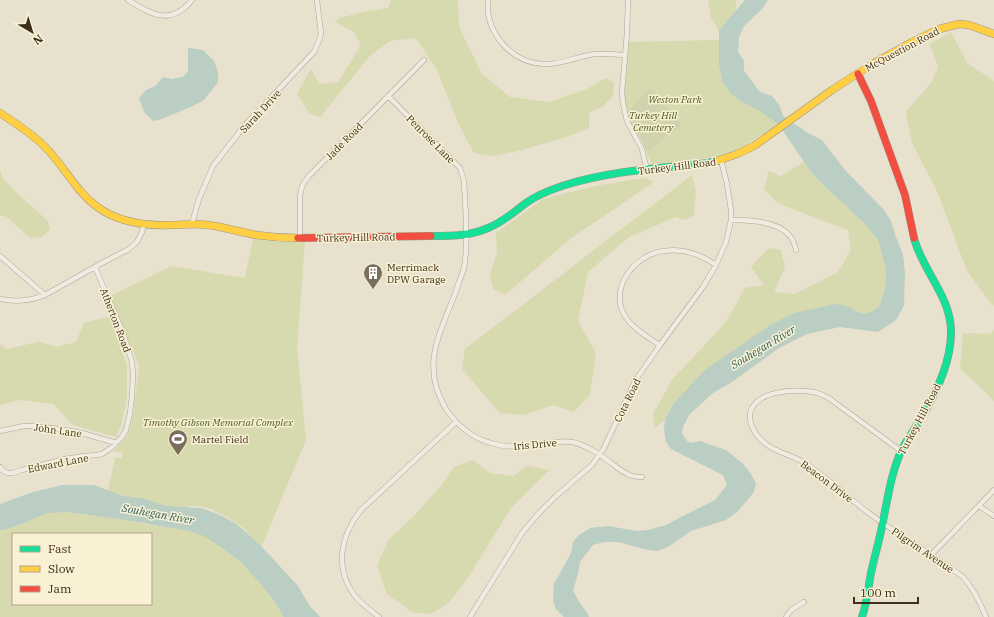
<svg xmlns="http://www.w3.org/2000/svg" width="994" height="617" viewBox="0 0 994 617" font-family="'IBM Plex Serif',serif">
<rect width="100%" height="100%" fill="#e8e1ce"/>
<path fill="#d7d9af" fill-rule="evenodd" d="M391 0H458L459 27 482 74 510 97 549 102 587 89 606 78 614 82 613 96 602 107 589 113V128L566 137 522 150 494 156 474 153 459 125 437 70 416 38 390 41 370 56 320 117 309 113 297 94 311 69 319 84 338 82 361 45 354 32 335 22 339 18 359 13 388 8Z
M708 0H736V10L719 30 711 18Z
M951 32 967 63 994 81V304L993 306 967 271 937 191 912 143 906 112 931 83 938 67 930 44Z
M720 40 719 65 721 77 722 81 731 94 742 102 760 111 778 124 742 148 726 154 707 158 652 165 643 143 629 121 625 107 624 93 629 42Z
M804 162 814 176 866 225 878 240 886 269V284L879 307 871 312 864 314 857 312 850 307 674 403 665 419 655 428 653 414 672 380 726 322 745 288 764 285 751 267 769 248 781 250 785 267 774 292 794 294 817 283 838 272 851 250 848 230 816 218 778 203 764 189 769 171 781 176Z
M0 169 3 179 21 197 48 221 50 229 42 237 30 238 7 217 0 215Z
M692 175 696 192 694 215 686 220 676 217 629 237 588 272 578 321 596 353 590 395 574 412 553 405 524 415 500 413 462 369 465 349Z
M647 178 654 182 570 239 505 295 493 289 490 275 497 253 496 233 543 199 595 186 630 180Z
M253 238 267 241 305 242 297 348 306 440 261 548 253 540 244 528 229 518 211 509 201 506H190L181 509 172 508 119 495 108 491 115 458H122V452H113L121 443 127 436 130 429 134 407 139 366 110 296 172 266 189 269 245 278Z
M111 316 127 366V399L121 425 116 437 73 425 53 404 20 400 0 405V344L6 349 39 342 56 347 76 342 84 323Z
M994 330V401L960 368 963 333 990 334Z
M473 460 490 473 513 476 527 466 549 470 511 508 469 576 449 603 430 614 412 612 387 594 377 566 389 539 413 517 440 487 454 467Z
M66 510 84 515 113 517 143 524 182 529 199 533 216 542 242 563 260 583 275 597 287 617H0V529L41 512ZM13 534H151V604H13Z"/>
<path fill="#d1d3af" d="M650 88 682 125 648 151 627 113Z"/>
<path fill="#bacec3" d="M745 0H768L762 9 744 26 739 37 738 52 744 61V71L760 92 772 96 780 106 783 116 808 133 822 140 845 170 884 210 891 221 896 237 903 255 905 273 904 305 901 311 896 320 878 332 840 327 807 334 779 348 732 382 713 393 689 415 683 427 682 433 686 440 690 443 700 441 726 450 742 463 751 474 756 484 754 492 737 512 726 520 691 531 668 547 658 551 648 550 618 542H604L593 545 580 562 578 574 573 590 579 602 588 614 589 617H564L556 609 553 600 554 584 571 553 573 542 579 535 590 528 608 526 637 531 648 530 666 525 681 517 715 500 727 485 723 475 671 449 666 442 664 430 665 419 674 403 705 370 770 325 794 313 835 304 850 307 857 312 864 314 871 312 879 307 886 284V269L878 240 866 225 814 176 778 124 760 111 742 102 731 94 722 81 719 65V30Z
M188 48 203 50 214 61 218 72V82L204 100 191 107 159 120 153 121 144 112 139 98 146 90 155 86 163 77 172 79 183 77 188 71Z
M62 485H94L123 496 142 498 166 506 201 508 220 515 235 523 247 533 262 547 298 586 309 605 320 617H284L273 599 259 582 241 562 222 548 204 536 189 531 119 519 67 512 47 513 24 523 4 530H0V504L30 493Z"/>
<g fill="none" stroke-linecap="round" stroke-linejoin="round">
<defs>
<path id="street" d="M128 0C152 15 171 26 192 0
M488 0C485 32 511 63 544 64 561 65 577 56 595 54 605 53 615 55 625 55
M628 0 627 33 622 92 623 103 627 121 642 149 647 170
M388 96 460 168C461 171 462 174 463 177 465 183 464 191 465 198 466 221 468 244 464 268 463 272 461 277 459 282 445 327 417 361 446 409 457 425 472 438 491 443 509 449 527 446 545 444 554 443 563 440 572 442 587 445 602 456 614 465 619 469 624 473 630 475 633 477 638 477 642 477
M731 220C749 220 777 221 789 235 793 239 795 245 796 250
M192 223 199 199 213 166 245 125 314 52 318 43 321 34 317 0
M300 238V196L302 186 308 177 424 60
M0 256 45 295
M0 299C16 302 31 301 45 295L102 263 129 249 137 242 142 232 144 224
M660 345C649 338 635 330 627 319 606 291 634 254 664 251 684 248 700 254 716 265
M0 431 24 426H33L59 429 82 433 116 443
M901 451 830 399C825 396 820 393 813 392 795 389 754 390 750 414 749 422 752 428 756 434 768 451 788 453 805 463 828 478 848 498 870 514 900 536 933 555 963 577 974 589 980 602 986 617
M0 467 2 470 7 473H13L22 470 65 459 84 456 97 455 102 454 111 448 121 438 126 430 130 413 132 396 133 375 132 362 129 352 123 333 95 267
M979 506 994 516
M931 555 994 490
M379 617C371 611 362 604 355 596 334 569 340 536 361 510L456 422
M470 617 522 533 539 513 556 496 592 465 604 448 635 381 660 345 703 287 716 265 726 242 731 220V210L727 184 721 160
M786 617 791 610 804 602"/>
<path id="fast" d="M431 236C451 236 470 236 488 228 503 222 514 212 526 203 537 195 550 190 562 186 609 171 659 168 707 163L717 161
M862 617C867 603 868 588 871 573 874 559 878 545 881 531 887 504 890 475 902 449 907 440 913 432 918 423 935 396 952 363 951 330 950 295 922 270 914 238"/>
<path id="slow" d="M0 113C16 124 33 134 46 148 64 166 75 190 96 206 117 222 145 226 171 225 184 225 196 223 208 225 224 227 240 232 256 235 270 237 284 238 298 238
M717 161 737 154 754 146 832 90 874 63 912 42 939 29 959 24 969 25 994 34"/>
<path id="jam" d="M858 74 871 101 905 195 914 238
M298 238 431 236"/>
</defs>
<use href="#street" stroke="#ada697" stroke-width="5.5"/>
<use href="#fast" stroke="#9d9586" stroke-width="8"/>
<use href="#slow" stroke="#9d9586" stroke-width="8"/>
<use href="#jam" stroke="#9d9586" stroke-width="8"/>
<use href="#street" stroke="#f0ebe1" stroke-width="4.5"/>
<use href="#fast" stroke="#16e098" stroke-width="7"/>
<use href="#slow" stroke="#ffcf43" stroke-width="7"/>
<use href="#jam" stroke="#f24e42" stroke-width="7"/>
</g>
<defs>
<symbol id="building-pin" viewBox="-11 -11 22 30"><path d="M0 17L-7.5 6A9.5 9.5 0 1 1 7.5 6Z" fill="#7a6d5b" stroke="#faf1d4"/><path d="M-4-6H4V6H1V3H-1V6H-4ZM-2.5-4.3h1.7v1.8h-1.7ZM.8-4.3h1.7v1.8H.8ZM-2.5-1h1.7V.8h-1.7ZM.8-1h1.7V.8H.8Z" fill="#fff"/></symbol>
<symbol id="stadium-pin" viewBox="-11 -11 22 30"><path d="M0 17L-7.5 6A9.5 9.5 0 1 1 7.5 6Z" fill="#7a6d5b" stroke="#faf1d4"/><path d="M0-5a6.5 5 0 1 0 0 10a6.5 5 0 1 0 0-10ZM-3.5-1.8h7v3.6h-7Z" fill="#fff"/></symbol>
</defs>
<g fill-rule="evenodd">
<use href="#building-pin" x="362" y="262" width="22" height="30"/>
<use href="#stadium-pin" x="167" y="428" width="22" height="30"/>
</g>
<g text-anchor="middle" stroke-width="3" stroke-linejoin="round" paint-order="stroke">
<g font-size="10" fill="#3e2f1d" stroke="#faf1d4">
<text transform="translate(902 49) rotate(-28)" y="4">McQuestion Road</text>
<text transform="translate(260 111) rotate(-47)" y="4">Sarah Drive</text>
<text transform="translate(431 139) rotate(45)" y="4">Penrose Lane</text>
<text transform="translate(344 141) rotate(-45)" y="4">Jade Road</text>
<text transform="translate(677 166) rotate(-7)" y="4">Turkey Hill Road</text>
<text transform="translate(356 237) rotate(-1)" y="4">Turkey Hill Road</text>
<text transform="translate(116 320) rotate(69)" y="4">Atherton Road</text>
<text transform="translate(627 400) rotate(-64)" y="4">Cota Road</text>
<text transform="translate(919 419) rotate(-62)" y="4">Turkey Hill Road</text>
<text transform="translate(58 430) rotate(8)" y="4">John Lane</text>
<text transform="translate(535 444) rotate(-5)" y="4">Iris Drive</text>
<text transform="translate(58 463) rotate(-11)" y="4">Edward Lane</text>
<text transform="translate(827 481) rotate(37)" y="4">Beacon Drive</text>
<text transform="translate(923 550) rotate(34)" y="4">Pilgrim Avenue</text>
</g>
<g font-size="10" font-style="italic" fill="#4b5d21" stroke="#faf1d4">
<text x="675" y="103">Weston Park</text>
<text x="653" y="119">Turkey Hill<tspan x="653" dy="12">Cemetery</tspan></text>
<text x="218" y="426">Timothy Gibson Memorial Complex</text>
</g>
<g font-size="10" fill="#3e2f1d" stroke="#faf1d4" text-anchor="start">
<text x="387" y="271">Merrimack<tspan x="387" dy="12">DPW Garage</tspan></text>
<text x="192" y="443">Martel Field</text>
</g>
<g font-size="11" font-style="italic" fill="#2a605f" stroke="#faf1d4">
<text transform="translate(763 347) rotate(-31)" y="4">Souhegan River</text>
<text transform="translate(158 514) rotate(10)" y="4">Souhegan River</text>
</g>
</g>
<rect x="12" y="533" width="140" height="72" fill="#faf1d4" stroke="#afa38b"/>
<rect x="20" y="546" width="20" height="6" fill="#16e098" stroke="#afa38b"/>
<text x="48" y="553" font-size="12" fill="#3e2f1d">Fast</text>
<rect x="20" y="566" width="20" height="6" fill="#ffcf43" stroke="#afa38b"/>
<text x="48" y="573" font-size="12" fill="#3e2f1d">Slow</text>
<rect x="20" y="586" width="20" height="6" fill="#f24e42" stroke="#afa38b"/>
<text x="48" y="593" font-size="12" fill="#3e2f1d">Jam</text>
<g transform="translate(32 32) rotate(142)" stroke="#faf1d4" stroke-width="3" paint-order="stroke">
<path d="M0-3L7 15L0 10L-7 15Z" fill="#3e2f1d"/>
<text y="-6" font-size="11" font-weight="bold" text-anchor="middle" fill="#3e2f1d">N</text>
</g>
<path d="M854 597v6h64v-6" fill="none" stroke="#3e2f1d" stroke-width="2"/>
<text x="860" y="597" font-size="12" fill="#3e2f1d" stroke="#faf1d4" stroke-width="3" paint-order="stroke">100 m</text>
</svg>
